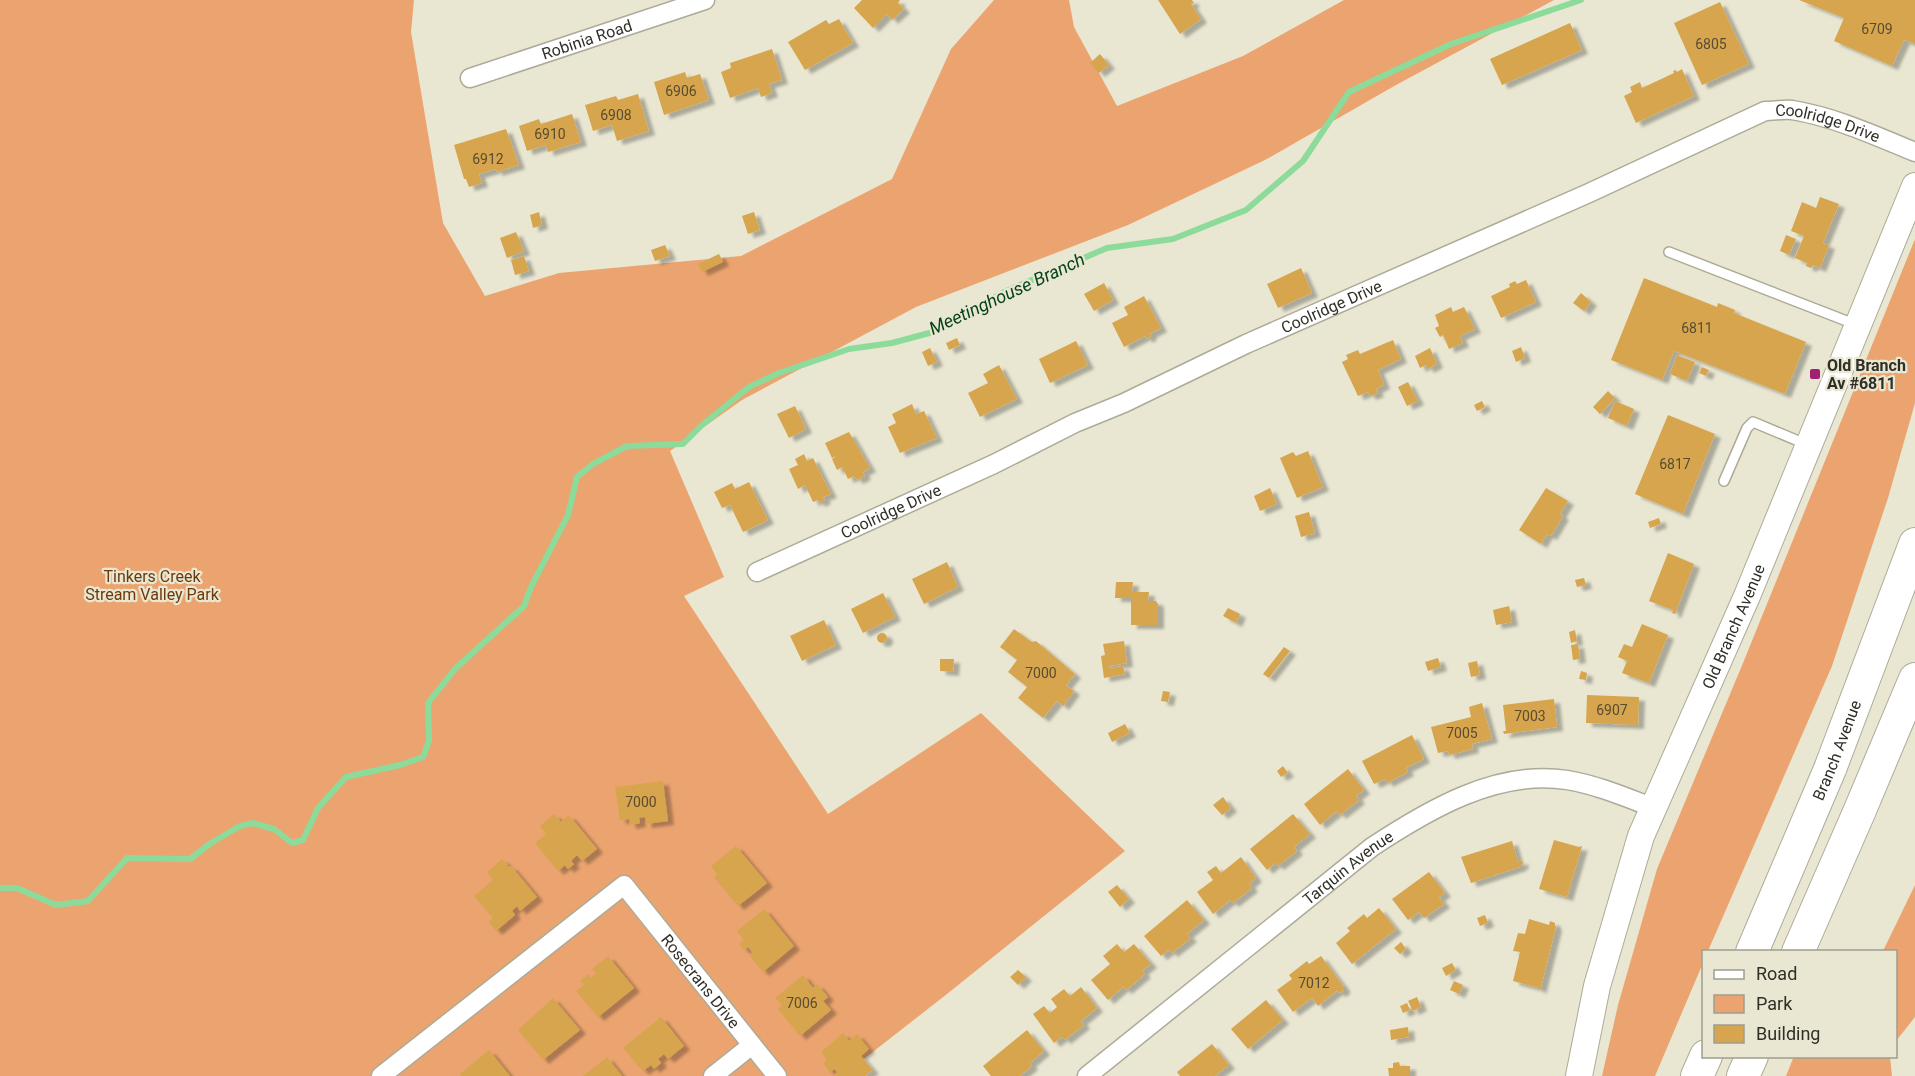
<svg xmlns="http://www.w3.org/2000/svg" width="1915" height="1076" viewBox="0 0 1915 1076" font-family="Roboto,sans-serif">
<defs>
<filter id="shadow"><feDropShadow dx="6" dy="4" stdDeviation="1.5" flood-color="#0004"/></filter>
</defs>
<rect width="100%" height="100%" fill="#e9e7d2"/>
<path fill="#eba46f" d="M0 0H414L411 32 443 223 485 296 559 273 741 256 892 179 951 49 994 0H1069L1074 27 1117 106 1243 56 1344 0H1554L1396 85 1265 160 1128 225 916 307 742 400 670 451 724 577 684 596 828 814 981 713 1125 851 947 994 842 1076H0Z
M1915 239V403L1888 498 1832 666 1708 951 1704 952 1703 963 1655 1076H1602L1618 1005 1657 869 1743 663Z
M1915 885V1017L1896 1041V952L1883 951Z
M1794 1056 1890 1057 1892 1076H1786Z"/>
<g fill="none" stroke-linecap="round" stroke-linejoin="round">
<path stroke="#8cdb9a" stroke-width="6" d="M0 888H17L56 905 88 901 127 858 190 859 211 843 240 826 253 823 274 829 292 843 303 840 318 808 346 777 400 765 423 757 429 741 428 703 455 669 524 606 531 587 568 515 577 477 593 464 627 446 683 444 702 425 749 387 779 373 849 349 892 343 933 332 1004 292 1107 248 1173 239 1246 210 1303 161 1349 92 1451 44 1581 0"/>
</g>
<path fill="#d6a54e" filter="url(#shadow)" d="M862 0H900L898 3 904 9 892 20 887 14 873 28 854 8Z
M1158 0H1192L1194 3 1191 4 1201 19 1180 34Z
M1799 0H1915V44L1904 40 1892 66 1834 41 1844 18Z
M1720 2 1749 64 1702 85 1674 23Z
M839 19 853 43 805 70 788 42 826 20 829 24Z
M1570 23 1582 50 1502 85 1490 59Z
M772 49 782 80 769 84 772 93 761 97 758 88 730 98 721 72 731 68 730 63Z
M1100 54 1109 65 1099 73 1090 63Z
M1682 69 1694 96 1636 123 1624 96 1632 92 1630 87 1640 82 1642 88 1674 73 1673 71 1676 70 1677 72Z
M685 72 687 78 700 74 709 100 664 115 654 82Z
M638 94 649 131 617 141 612 125 593 131 585 105 616 96 618 100Z
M572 114 581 142 548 152 546 145 527 151 519 126 539 119 541 124Z
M506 129 519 165 497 172 496 169 479 174 482 183 469 187 466 179H464L454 145Z
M1820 197 1839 204 1823 243 1829 245 1820 268 1813 265 1811 268 1806 266 1807 263 1795 258 1804 236 1791 231 1802 202 1816 208Z
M539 212 542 225 533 228 530 215Z
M754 212 760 230 748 234 742 216Z
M516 232 524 251 507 258 500 238Z
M1786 235 1796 239 1789 255 1780 251Z
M665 245 670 256 655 261 651 250Z
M719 254 723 262 702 272 698 264Z
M524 256 529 271 515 275 511 260Z
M1301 268 1312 293 1278 308 1267 284Z
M1644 278 1717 307 1718 303 1735 310 1734 313 1806 342 1785 394 1674 351 1662 380 1611 360Z
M1526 280 1536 302 1501 318 1491 296 1510 287 1509 284 1515 281 1517 284Z
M1104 283 1113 300 1094 311 1084 294Z
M1581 293 1591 302 1584 311 1573 303Z
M1144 296 1161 328 1150 334 1151 336 1147 339 1145 336 1124 347 1112 323 1128 315 1124 307Z
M1451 307 1453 312 1464 307 1475 329 1460 336 1463 343 1449 349 1443 335 1440 337 1435 328 1439 326 1435 315Z
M957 338 960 345 949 350 946 343Z
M1393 340 1401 359 1378 370 1384 385 1376 389 1378 393 1370 396 1368 392 1358 396 1342 362 1348 359 1346 355 1358 350 1360 354Z
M1076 341 1088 365 1050 383 1039 359Z
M1521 347 1525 358 1516 362 1512 351Z
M930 348 937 362 928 366 922 352Z
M1430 348 1437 364 1428 369 1426 365 1420 368 1415 356Z
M1677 355 1695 362 1687 381 1670 374Z
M999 365 1017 399 980 417 968 393 988 383 983 374Z
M1702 367 1709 370 1706 376 1699 373Z
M1408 382 1418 401 1407 406 1398 387Z
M1608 391 1615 398 1600 414 1593 407Z
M1482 401 1485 407 1477 411 1474 405Z
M1615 401 1634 409 1627 426 1608 418Z
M912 404 916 414 924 411 937 438 900 453 888 427 896 423 892 414Z
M795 406 806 429 789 438 777 414Z
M1668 415 1715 434 1683 514 1635 494Z
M849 432 870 468 863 472 865 476 857 480 854 476 848 479 842 467 837 470 832 459 837 456 832 458 825 443Z
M1308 451 1323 487 1297 498 1280 458 1293 452 1296 456Z
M804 454 807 461 813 458 831 494 823 497 825 500 819 503 818 500 813 502 805 485 798 489 789 469 798 465 795 459Z
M749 482 768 520 743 532 730 505 722 508 714 492 732 483 735 489Z
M1270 488 1277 504 1260 511 1254 496Z
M1546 488 1568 501 1560 514 1563 516 1551 536 1547 534 1541 544 1519 530Z
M1309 512 1315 533 1301 537 1295 516Z
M1659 518 1661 524 1650 528 1648 522Z
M1668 553 1694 564 1675 614 1672 613 1673 610 1649 601Z
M947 562 958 587 924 604 912 579Z
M1584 578 1586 585 1577 587 1575 580Z
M1116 582H1133L1132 592H1149L1148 601H1156L1158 604V625H1131V598H1115Z
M883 593 895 617 863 633 851 609Z
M1509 606 1512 622 1496 625 1493 610Z
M1228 608 1240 614 1236 623 1223 616Z
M824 620 836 645 802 661 790 636Z
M1642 624 1668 635 1649 683 1622 673 1627 661 1618 657 1624 644 1632 647Z
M1014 629 1032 642 1036 641 1075 674 1066 685 1074 691 1063 706 1057 701 1043 718 1018 698 1027 687 1008 672 1017 660 1000 647Z
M1575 630 1577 641 1571 643 1569 632Z
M877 638a5 5 0 1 1 10 0a5 5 0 1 1-10 0Z
M1124 641 1127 663 1109 666 1110 668 1123 666 1125 674 1104 678 1101 656 1105 655 1103 644Z
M1578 644 1580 659 1573 660 1571 645Z
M1284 647 1290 651 1269 678 1263 674Z
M1438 658 1441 667 1428 671 1425 662Z
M940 659H954L953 672 940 671Z
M1477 661 1480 675 1471 677 1468 663Z
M1581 671 1587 673 1586 680 1579 679Z
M1163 691 1170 692 1168 702 1161 701Z
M1587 695 1639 697 1638 725 1586 723Z
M1554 699 1557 727 1504 734 1503 731H1506L1503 705Z
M1482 703 1492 739 1472 744 1473 749 1449 755 1448 751 1438 753 1431 727 1471 717 1469 707Z
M1125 724 1130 733 1112 742 1108 733Z
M1412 735 1424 759 1406 768 1408 772 1387 783 1385 779 1374 784 1362 761Z
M1283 766 1288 773 1281 777 1277 771Z
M1348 769 1364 790 1356 796 1359 800 1340 815 1337 811 1320 825 1304 804Z
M663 781 668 821 646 824 645 817 639 818 640 823 630 825 629 819 620 820 615 787Z
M1223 797 1231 808 1222 815 1213 805Z
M554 814 561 822 569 815 597 849 582 861 577 855 571 861 574 864 568 869 565 865 558 871 535 843 546 834 540 826Z
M1293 814 1310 834 1294 847 1297 851 1278 866 1275 863 1267 870 1250 849Z
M1554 840 1579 847 1582 846 1567 897 1539 889Z
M1512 841 1518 862 1522 860 1523 864 1520 866V867L1471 883 1461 857Z
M736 846 767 883 738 906 714 877 717 874 711 866Z
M1241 857 1256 878 1249 884 1252 888 1233 903 1230 900 1213 914 1197 892 1213 880 1207 872 1216 866 1221 873Z
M502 859 509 867 511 866 537 897 520 911 517 906 512 911 515 915 496 931 489 922 493 918 474 896 493 880 487 872Z
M1429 872 1445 893 1439 897 1444 904 1424 918 1419 912 1408 920 1392 899Z
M1117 885 1129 899 1120 907 1108 892Z
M1187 900 1204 920 1187 934 1191 938 1172 953 1169 950 1161 956 1144 936Z
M1379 908 1396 929 1352 964 1336 943 1350 931 1347 928 1364 914 1367 918Z
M764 909 794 946 763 972 750 956 753 953 748 947 744 950 739 944 744 940 737 931Z
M1485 915 1488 923 1480 926 1477 918Z
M1529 919 1549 925 1550 921 1555 923V926L1556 927 1540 991 1539 988 1513 981 1520 952 1513 951 1518 933 1525 934Z
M1401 942 1406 949 1400 954 1394 948Z
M1117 944 1124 952 1134 944 1151 964 1142 971 1145 974 1126 990 1123 987 1108 1000 1091 980 1110 964 1103 956Z
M608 956 634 988 598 1017 576 991 584 985 580 981 588 974 591 978 596 974 592 969Z
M1321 956 1344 987V990L1340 993 1337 991 1318 1006 1312 998 1293 1012 1277 990 1292 979 1289 975 1307 961 1309 964Z
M1452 963 1456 970 1446 976 1442 968Z
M1018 970 1026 977 1018 985 1010 977Z
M803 975 813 988 817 984 828 997 823 1001 831 1010 800 1036 778 1009 782 1005 775 998Z
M1454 981 1463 985 1459 994 1450 990Z
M1081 987 1097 1008 1081 1021 1084 1025 1065 1040 1062 1037 1054 1043 1033 1014 1044 1006 1050 1013 1057 1007 1051 999 1064 989 1070 996Z
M1417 997 1421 1007 1413 1011 1408 1001Z
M553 998 580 1030 543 1060 518 1030Z
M1266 1000 1283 1020 1248 1049 1231 1029Z
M1407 1003 1410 1010 1403 1013 1400 1006Z
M661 1017 684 1046 668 1059 664 1054 658 1059 661 1063 654 1069 651 1065 643 1071 623 1048Z
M1408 1027 1409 1037 1391 1040 1390 1030Z
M1027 1030 1044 1051 1030 1063 1032 1066 1020 1076H991L983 1066Z
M843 1033 849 1041 857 1034 869 1049 861 1056 873 1070 865 1076H833L837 1072 834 1069 830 1073 823 1063 827 1060 821 1052Z
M1212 1044 1229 1065 1215 1076H1180L1177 1072Z
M489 1050 510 1076H461L460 1074Z
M607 1057 622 1076H583Z
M1399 1062 1400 1066H1410V1076H1389L1388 1068H1393V1063Z"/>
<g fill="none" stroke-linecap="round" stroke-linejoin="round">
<defs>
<path id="lane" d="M1669 252 1857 325
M1724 481 1747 428 1753 422 1808 445"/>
<g id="street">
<path id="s1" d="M470 78 705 0"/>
<path id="s2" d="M757 572 994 464 1075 423 1124 403 1246 344 1589 193 1765 111C1774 111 1784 109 1792 110 1835 117 1876 136 1915 152"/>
<path id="s3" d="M381 1076 624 885 777 1076"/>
<path d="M713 1076 752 1045"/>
<path id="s4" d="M1087 1076 1372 847C1428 810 1497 769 1567 780 1597 785 1625 797 1654 808"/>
</g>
<g id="secondary">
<path id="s5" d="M1579 1076 1597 986 1641 836 1747 596 1915 186"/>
</g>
<g id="highway">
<path id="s6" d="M1752 952 1830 769 1915 544"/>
<path d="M1798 952 1860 810 1915 679"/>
<path d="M1697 1076 1706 1056"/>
<path d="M1743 1076 1752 1056"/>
</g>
</defs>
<use href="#lane" stroke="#adab97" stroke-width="12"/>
<use href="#street" stroke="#adab97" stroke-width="21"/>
<use href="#secondary" stroke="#adab97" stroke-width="28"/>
<use href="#highway" stroke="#adab97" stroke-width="34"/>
<use href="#lane" stroke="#fff" stroke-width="9"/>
<use href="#street" stroke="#fff" stroke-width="18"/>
<use href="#secondary" stroke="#fff" stroke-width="26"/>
<use href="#highway" stroke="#fff" stroke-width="32"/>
</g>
<rect fill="#a02072" stroke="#e9e7d2" stroke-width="2" x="1809" y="368" width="12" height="12" rx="3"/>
<g text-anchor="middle" stroke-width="4.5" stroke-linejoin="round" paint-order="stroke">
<g font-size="14" fill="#5a4c31">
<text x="1877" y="34">6709</text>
<text x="1711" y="49">6805</text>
<text x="681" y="96">6906</text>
<text x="616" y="120">6908</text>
<text x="550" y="139">6910</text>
<text x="488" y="164">6912</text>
<text x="1697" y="333">6811</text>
<text x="1675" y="469">6817</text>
<text x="1041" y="678">7000</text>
<text x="1612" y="715">6907</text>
<text x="1530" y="721">7003</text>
<text x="1462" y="738">7005</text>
<text x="641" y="807">7000</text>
<text x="1314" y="988">7012</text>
<text x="802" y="1008">7006</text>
</g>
<g font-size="16" fill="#302f27" stroke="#e9e7d2">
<text dy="6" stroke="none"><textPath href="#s1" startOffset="123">Robinia Road</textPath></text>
<text dy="6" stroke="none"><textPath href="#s2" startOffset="1173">Coolridge Drive</textPath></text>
<text dy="6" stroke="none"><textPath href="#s2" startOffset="633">Coolridge Drive</textPath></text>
<text dy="6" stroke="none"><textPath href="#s2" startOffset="147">Coolridge Drive</textPath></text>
<text dy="6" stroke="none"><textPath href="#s5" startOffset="477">Old Branch Avenue</textPath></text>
<text dy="6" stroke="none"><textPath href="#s6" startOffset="219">Branch Avenue</textPath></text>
<text dy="6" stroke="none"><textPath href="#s4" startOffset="334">Tarquin Avenue</textPath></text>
<text dy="6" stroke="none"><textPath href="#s3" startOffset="432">Rosecrans Drive</textPath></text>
</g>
<g font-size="16" font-weight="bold" fill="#302f27" stroke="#e9e7d2" text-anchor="start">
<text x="1827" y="371">Old Branch<tspan x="1827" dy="18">Av #6811</tspan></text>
</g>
<g font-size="16" fill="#6b390c" stroke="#e9e7d2">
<text x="152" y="582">Tinkers Creek<tspan x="152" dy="18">Stream Valley Park</tspan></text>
</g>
<g font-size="18" font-style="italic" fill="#06431b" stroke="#e9e7d2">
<text transform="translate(1007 294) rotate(-25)" y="6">Meetinghouse Branch</text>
</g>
</g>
<rect x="1702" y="950" width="195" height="108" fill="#e9e7d2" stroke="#9f9d8e" stroke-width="1.5"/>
<rect x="1714" y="970" width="30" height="9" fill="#ffffff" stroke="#9f9d8e" stroke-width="1.5"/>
<text x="1756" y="980" font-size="18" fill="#302f27">Road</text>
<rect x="1714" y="995" width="30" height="18" fill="#eba46f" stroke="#9f9d8e" stroke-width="1.5"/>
<text x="1756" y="1010" font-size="18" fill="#302f27">Park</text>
<rect x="1714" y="1025" width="30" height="18" fill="#d6a54e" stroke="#9f9d8e" stroke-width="1.5"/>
<text x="1756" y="1040" font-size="18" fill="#302f27">Building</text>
</svg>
